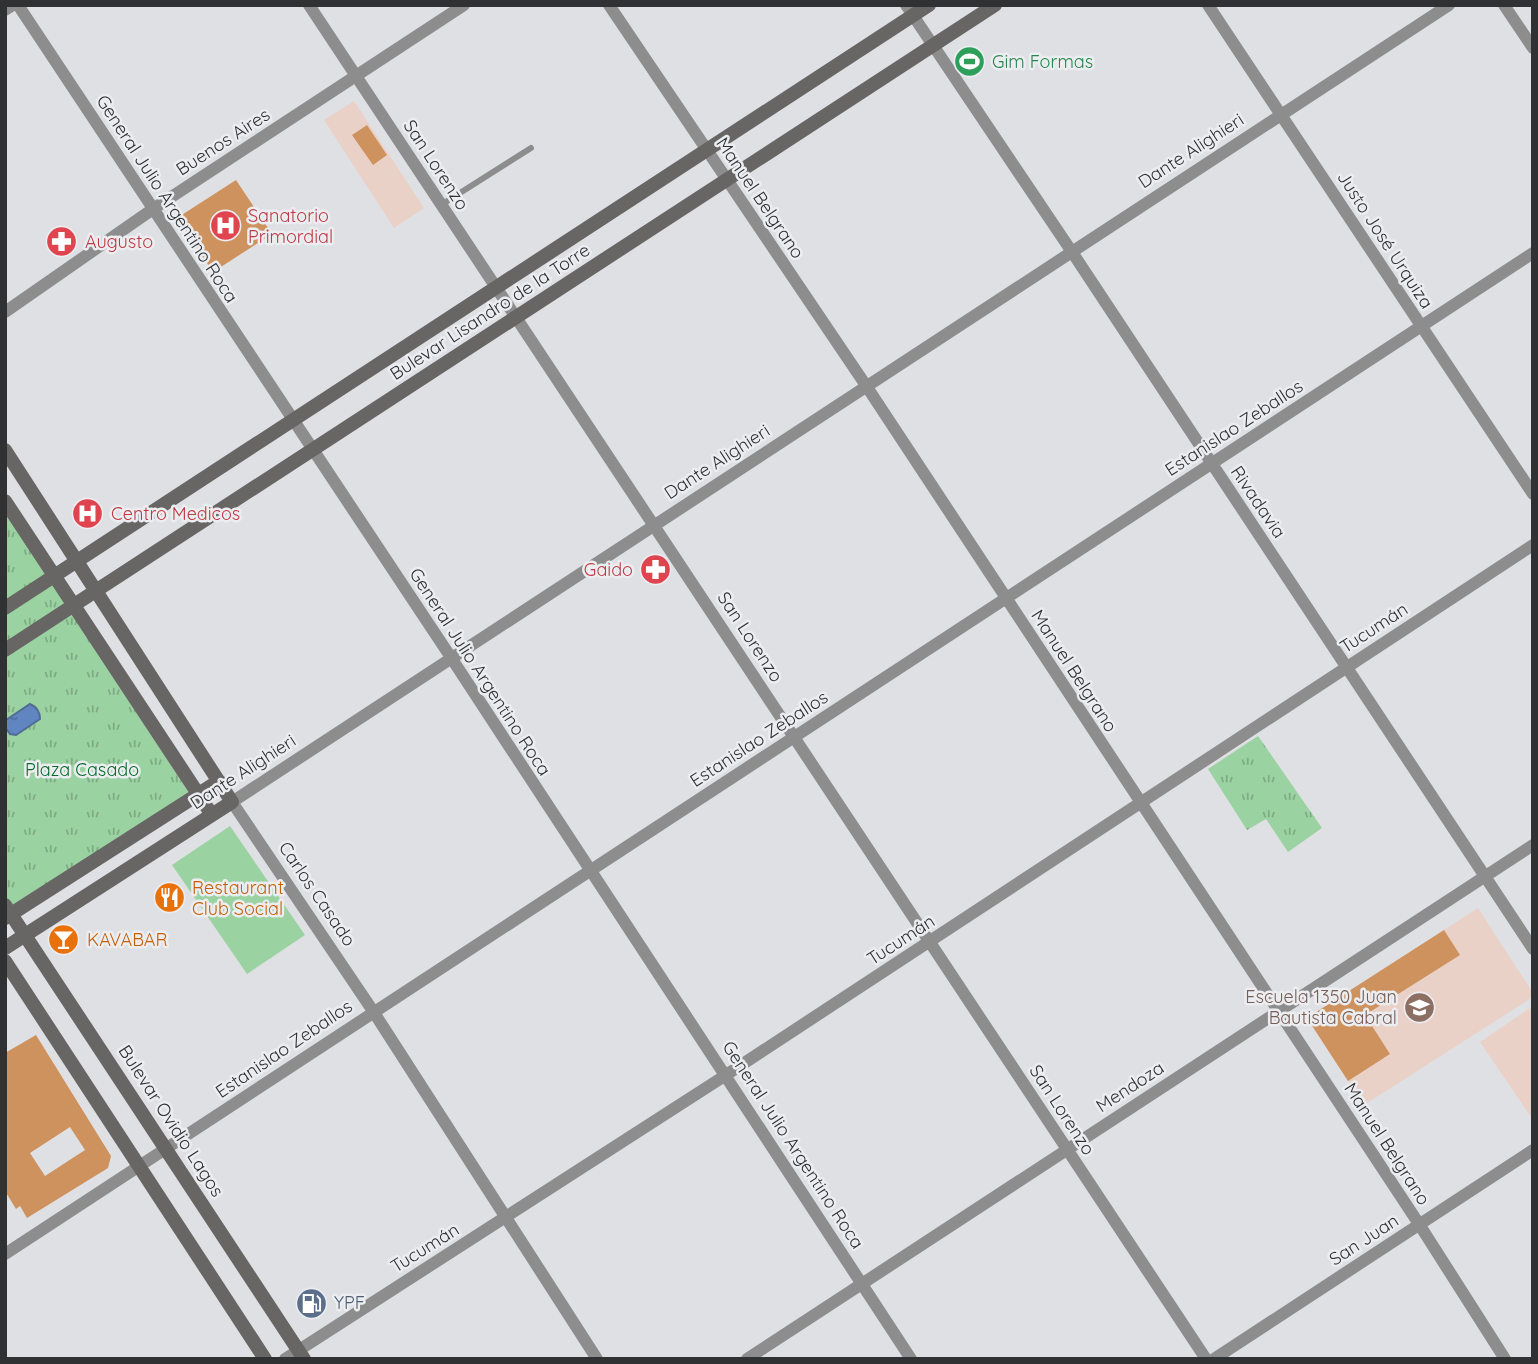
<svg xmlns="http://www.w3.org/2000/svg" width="1538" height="1364" viewBox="0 0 1538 1364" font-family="Quicksand,sans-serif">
<defs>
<pattern id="park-tufts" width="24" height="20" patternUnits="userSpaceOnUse" patternTransform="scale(1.75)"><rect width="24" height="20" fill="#9ad2a1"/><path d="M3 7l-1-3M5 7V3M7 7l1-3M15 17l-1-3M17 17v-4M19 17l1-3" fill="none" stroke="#7eab84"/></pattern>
<pattern id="water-ripples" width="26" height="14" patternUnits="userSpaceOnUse" patternTransform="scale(1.75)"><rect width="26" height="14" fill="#6185c0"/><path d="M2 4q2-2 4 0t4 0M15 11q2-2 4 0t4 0" fill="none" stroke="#506d9d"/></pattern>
</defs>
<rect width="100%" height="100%" fill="#dfe0e4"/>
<path fill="#e9d1c7" d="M354 101 424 208 394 228 324 120Z
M1478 908 1533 993V997L1364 1105 1307 1018Z
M1533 1006V1120L1480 1042Z"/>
<path fill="#9ad2a1" d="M230 826 305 935 247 974 172 865Z"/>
<path fill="url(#park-tufts)" d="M5 511 189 793 5 912Z
M1258 736 1322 828 1288 852 1266 819 1247 830 1208 769Z"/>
<path fill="url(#water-ripples)" stroke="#526c95" stroke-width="2" d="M30 704C37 707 40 712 40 719L16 735 10 734 5 727 6 720Z"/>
<path fill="#ce925e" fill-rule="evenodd" d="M367 125 387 155 373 165 352 135Z
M236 180 272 234 213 272 177 218Z
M1444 930 1460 955 1365 1015 1390 1054 1348 1081 1307 1018Z
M36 1035 111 1156 108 1168 27 1218 20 1206 16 1209 5 1191V1053ZM70 1127 85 1150 45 1176 30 1153Z"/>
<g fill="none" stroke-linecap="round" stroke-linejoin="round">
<path stroke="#8e8d8d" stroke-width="6" d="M441 205 531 148"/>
<path stroke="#8e8d8d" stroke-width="12" d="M18 5 452 659 911 1359
M309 5 1206 1359
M609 5 867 387 1419 1224 1505 1359
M906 5 1072 252 1533 949
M1208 5 1533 494
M1504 5 1533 48
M5 10 13 5
M5 312 153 209 464 5
M5 1254C513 918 1024 587 1533 253
M285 1359 726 1075 1533 545
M597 1359 373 1011 232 802 1449 5
M747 1359 1533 845
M1214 1359 1533 1150"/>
<path stroke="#686565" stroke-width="14" d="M5 450 232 802 5 948
M5 501 212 815
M5 608 929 5
M5 650 995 5
M5 905 304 1359
M5 918 219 781
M5 961 265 1359"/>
</g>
<defs>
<symbol id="stadium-disc" viewBox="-11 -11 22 22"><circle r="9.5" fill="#2e9e5b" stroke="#ecedf1"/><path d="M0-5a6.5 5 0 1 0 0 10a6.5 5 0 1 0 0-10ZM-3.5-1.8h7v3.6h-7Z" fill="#fff"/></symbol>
<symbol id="hospital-disc" viewBox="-11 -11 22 22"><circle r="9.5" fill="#e0444e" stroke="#ecedf1"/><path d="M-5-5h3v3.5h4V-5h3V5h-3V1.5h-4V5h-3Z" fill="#fff"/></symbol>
<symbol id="pharmacy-disc" viewBox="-11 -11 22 22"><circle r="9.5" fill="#e0444e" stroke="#ecedf1"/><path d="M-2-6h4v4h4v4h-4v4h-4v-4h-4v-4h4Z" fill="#fff"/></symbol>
<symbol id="restaurant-disc" viewBox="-11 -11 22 22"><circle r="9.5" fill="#e8710a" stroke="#ecedf1"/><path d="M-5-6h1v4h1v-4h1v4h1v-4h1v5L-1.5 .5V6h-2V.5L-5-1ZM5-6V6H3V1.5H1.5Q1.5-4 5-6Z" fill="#fff"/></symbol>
<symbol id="bar-disc" viewBox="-11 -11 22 22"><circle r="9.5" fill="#e8710a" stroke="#ecedf1"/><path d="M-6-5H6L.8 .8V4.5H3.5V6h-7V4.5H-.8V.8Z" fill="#fff"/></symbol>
<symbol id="school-disc" viewBox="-11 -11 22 22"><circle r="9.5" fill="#8d6e63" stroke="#ecedf1"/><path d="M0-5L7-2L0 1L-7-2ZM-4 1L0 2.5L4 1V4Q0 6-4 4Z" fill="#fff"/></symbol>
<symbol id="fuel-disc" viewBox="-11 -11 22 22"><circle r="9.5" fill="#5c6f8a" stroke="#ecedf1"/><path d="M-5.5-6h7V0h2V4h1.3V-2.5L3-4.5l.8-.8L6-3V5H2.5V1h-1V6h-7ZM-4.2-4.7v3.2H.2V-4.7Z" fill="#fff"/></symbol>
</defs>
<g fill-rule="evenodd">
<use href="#stadium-disc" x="952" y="44" width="35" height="35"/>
<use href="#hospital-disc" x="208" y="208" width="35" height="35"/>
<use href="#pharmacy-disc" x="44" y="224" width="35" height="35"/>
<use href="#hospital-disc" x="70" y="496" width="35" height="35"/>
<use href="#pharmacy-disc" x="638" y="552" width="35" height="35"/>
<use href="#restaurant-disc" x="152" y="880" width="35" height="35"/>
<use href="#bar-disc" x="46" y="922" width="35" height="35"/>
<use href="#school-disc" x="1402" y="990" width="35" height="35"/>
<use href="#fuel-disc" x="294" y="1286" width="35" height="35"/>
</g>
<g text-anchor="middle" stroke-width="5" stroke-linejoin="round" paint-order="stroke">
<g font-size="18" fill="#27864d" stroke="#ecedf1" text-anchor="start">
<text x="992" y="68">Gim Formas</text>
</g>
<g font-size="18" fill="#303132" stroke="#ecedf1">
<text transform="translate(223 142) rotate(-33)" y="6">Buenos Aires</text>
<text transform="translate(1191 151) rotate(-33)" y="6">Dante Alighieri</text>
<text transform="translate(436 165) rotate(57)" y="6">San Lorenzo</text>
<text transform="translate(760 198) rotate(56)" y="6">Manuel Belgrano</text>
<text transform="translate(167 199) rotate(57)" y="6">General Julio Argentino Roca</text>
<text transform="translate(1385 240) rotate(57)" y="6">Justo José Urquiza</text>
<text transform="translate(490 312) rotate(-33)" y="6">Bulevar Lisandro de la Torre</text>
<text transform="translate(1234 428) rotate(-33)" y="6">Estanislao Zeballos</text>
<text transform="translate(717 462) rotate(-33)" y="6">Dante Alighieri</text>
<text transform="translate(1258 502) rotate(56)" y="6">Rivadavia</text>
<text transform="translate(1374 628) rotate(-33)" y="6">Tucumán</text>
<text transform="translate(750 637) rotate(57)" y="6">San Lorenzo</text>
<text transform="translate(1074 671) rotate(57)" y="6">Manuel Belgrano</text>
<text transform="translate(480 672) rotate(57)" y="6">General Julio Argentino Roca</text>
<text transform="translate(759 739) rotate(-33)" y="6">Estanislao Zeballos</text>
<text transform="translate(243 772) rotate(-33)" y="6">Dante Alighieri</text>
<text transform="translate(317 894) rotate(56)" y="6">Carlos Casado</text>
<text transform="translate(901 940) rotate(-33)" y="6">Tucumán</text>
<text transform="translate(284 1049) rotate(-34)" y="6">Estanislao Zeballos</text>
<text transform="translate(1130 1087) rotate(-33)" y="6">Mendoza</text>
<text transform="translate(1062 1110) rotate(57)" y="6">San Lorenzo</text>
<text transform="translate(171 1121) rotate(57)" y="6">Bulevar Ovidio Lagos</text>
<text transform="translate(1387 1144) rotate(57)" y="6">Manuel Belgrano</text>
<text transform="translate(793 1145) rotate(57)" y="6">General Julio Argentino Roca</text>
<text transform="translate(1364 1240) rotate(-33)" y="6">San Juan</text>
<text transform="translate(425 1248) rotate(-32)" y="6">Tucumán</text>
</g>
<g font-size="18" fill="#be3a42" stroke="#ecedf1" text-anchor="start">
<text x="248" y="222">Sanatorio<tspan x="248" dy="21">Primordial</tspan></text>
<text x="85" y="248">Augusto</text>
<text x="111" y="520">Centro Medicos</text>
<text x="633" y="576" text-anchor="end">Gaido</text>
</g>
<g font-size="18" fill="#066a29" stroke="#ecedf1">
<text x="82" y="776">Plaza Casado</text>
</g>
<g font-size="18" fill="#c56008" stroke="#ecedf1" text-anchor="start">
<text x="192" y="894">Restaurant<tspan x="192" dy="21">Club Social</tspan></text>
<text x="87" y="946">KAVABAR</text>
</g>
<g font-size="18" fill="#785e54" stroke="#ecedf1" text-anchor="end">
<text x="1397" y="1003">Escuela 1350 Juan<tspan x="1397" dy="21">Bautista Cabral</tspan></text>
</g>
<g font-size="18" fill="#4e5e75" stroke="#ecedf1" text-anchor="start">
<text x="334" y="1309">YPF</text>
</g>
</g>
<rect width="1538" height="1364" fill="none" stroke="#303132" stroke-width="14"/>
</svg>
